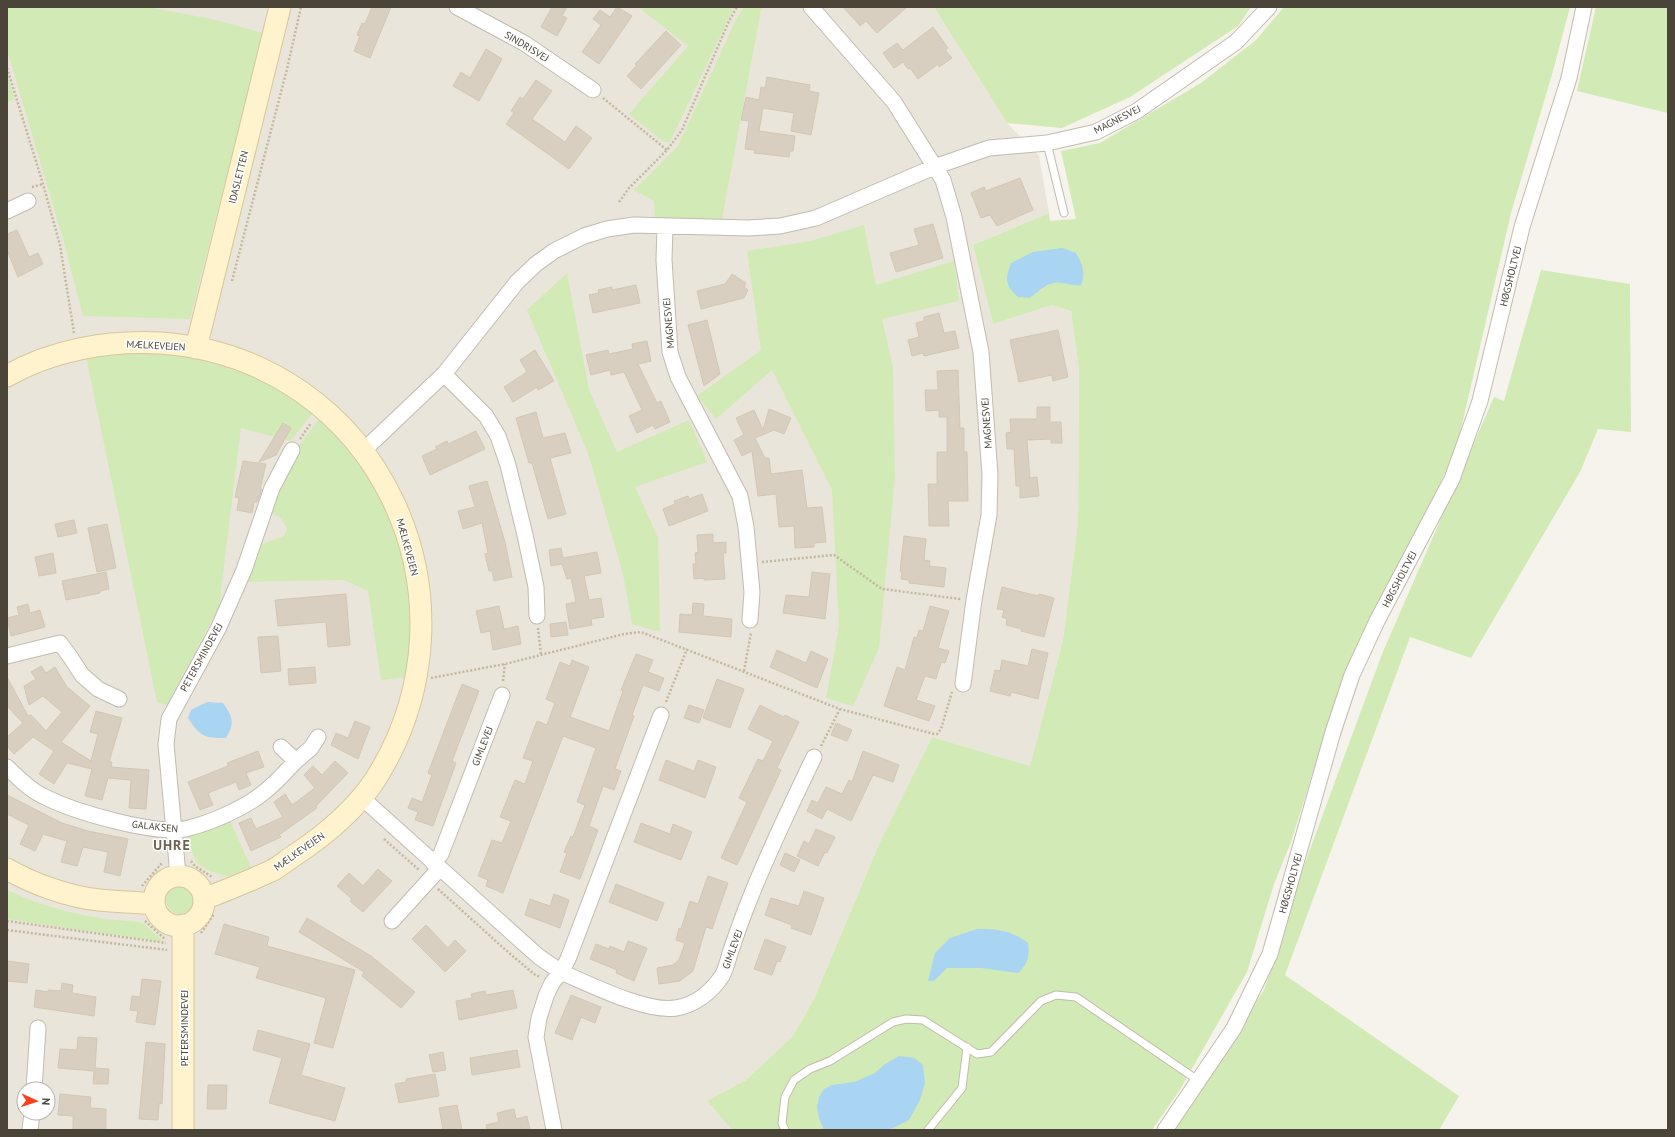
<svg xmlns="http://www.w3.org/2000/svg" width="1675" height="1137" viewBox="0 0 1675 1137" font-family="'PT Sans',sans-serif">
<rect width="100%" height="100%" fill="#f6f3ec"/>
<path fill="#eae5da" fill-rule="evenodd" d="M7 7H934L1007 123 1039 156 1049 213 973 245 993 324 1052 305 1071 311 1079 369 1078 522 1063 640 1030 766 932 737 880 842 814 999 793 1036 746 1080 707 1101 732 1130H7ZM24 1089H48V1113H24Z"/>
<path fill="#d2eab5" d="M7 7H147L212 19 263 33 190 319 83 316 63 239 7 50Z
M638 7H734L670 142H664L629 114 688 46Z
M743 7H764L761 10 722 219H655L654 201 634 190 678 146 733 26Z
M934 7H1251L1238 26 1130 97 1062 128 1007 123Z
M1284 7H1570L1553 71 1511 213 1457 446 1424 519 1342 679 1291 842 1274 884 1247 972 1181 1088 1152 1130H732L707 1101 746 1080 793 1036 814 999 880 842 932 737 1030 766 1063 640 1078 522 1079 369 1071 311 1052 305 993 324 973 245 1049 213 1050 221 1076 219 1061 151 1100 143 1201 83 1256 40Z
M1596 7H1668V113L1577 91Z
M7 73 15 99 7 103Z
M864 225 876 285 954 261 959 301 882 319 893 367 895 477 879 648 853 706 826 698 839 627 832 490 772 370 716 419 697 396 761 350 747 251 811 241Z
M1541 270 1630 284 1631 432 1598 429 1580 472 1471 658 1410 637 1285 975 1459 1096 1439 1130H1173L1264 990 1302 871 1382 654 1494 397 1504 401Z
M567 273 589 390 617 452 689 420 707 462 635 487 658 538 660 632 632 624 623 574 588 453 527 310Z
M137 350 176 353 223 363 283 390 313 413 290 441 241 428 219 607 167 705 157 702 86 356Z
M320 418 360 460 401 537 415 606 408 677 381 680 368 591 344 580 244 582 257 546 284 536 287 529 281 518 270 512 295 451Z
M230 821 251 867 228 876 218 874 208 870 198 864 193 855 187 834Z
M166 900a14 14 0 1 1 28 0a14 14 0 1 1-28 0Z
M7 890C49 910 92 919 139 922L144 924 164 942 7 919Z"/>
<path fill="#a9d4f2" d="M1062 248 1076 253C1082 263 1086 274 1081 285 1074 286 1070 284 1063 283 1049 280 1040 290 1030 298L1018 297C1005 284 1005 281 1011 263L1033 252Z
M207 702 223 703C233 717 235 723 226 738 205 738 200 737 188 718L191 710Z
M977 929C999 929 1010 930 1028 943 1030 955 1028 964 1018 973L981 968H947L934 981H928L935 953 950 938Z
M899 1056 914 1058 923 1065 925 1083 920 1100 909 1120 893 1128 885 1130H824L819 1118 817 1107 819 1097 824 1089 832 1085 854 1082 875 1073 885 1064Z"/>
<path fill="#d8cfc1" stroke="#d3c7b4" d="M372 7H391L370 58 354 51 360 36 357 35 362 23 365 24Z
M552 7H567L562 16 567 18 557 36 541 27Z
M617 7 632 16 599 64 582 52 601 25 593 19 600 10 610 17Z
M843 7H907L877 33 866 21 860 26Z
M933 27 948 48 945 50 952 58 939 67 938 64 918 79 910 68 908 69 903 62 894 68 883 53 897 43 903 50Z
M666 31 681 45 641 89 627 76 637 65 635 64Z
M486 49 502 59 479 101 453 86 461 72 470 78Z
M767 77 810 85 809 91 819 93 811 135 791 131 794 113 763 108 759 131 795 136 793 151H790L789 157 754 153 755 150 745 149 749 121 741 120 746 97 759 100 761 87 765 88Z
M536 80 552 91 532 119 565 142 576 126 592 138 569 169 506 124 514 113 511 111 520 97 523 99Z
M1020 178 1033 210 997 226 990 215 981 218 971 193 984 187 986 191Z
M933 224 943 258 896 272 890 253 919 245 914 229Z
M17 230 29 257 38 253 43 264 18 277 7 250V234Z
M732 274 746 283 744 287 748 290 744 298 701 309 697 291 725 284Z
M636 285 640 303 593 313 589 295 599 293 598 290 612 287V290Z
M939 313 944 333 955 331 959 348 924 356 923 353 912 356 908 340 919 337 916 323 924 321V317Z
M707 320 720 374 704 386 688 325Z
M1058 330 1068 377 1053 381 1052 375 1019 382 1010 340Z
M647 341 651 361 638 364 657 403 661 401 670 422 655 429 653 425 637 433 629 416 642 410 624 372 611 375 610 370 591 375 586 355 608 350 609 354 633 349 632 344Z
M535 350 554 381 538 390 537 387 513 402 504 387 527 372 520 360Z
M958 370 960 428H964V452H967L968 501H948L949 526H929L928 484H937V452H947V417H939V410L926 411 925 390H938L937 371Z
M1037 407H1050V422H1061L1062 443H1051V439L1027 440 1030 478 1037 477 1039 496 1020 498V486H1016L1014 449H1007L1006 433 1011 432 1010 419H1037Z
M769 409 791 418 784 434 774 430 755 438 765 458H769L771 474 802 470 807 508 822 507 826 542 814 543V547L795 548 794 526 779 527 776 494 758 496 752 451 742 456 734 440 744 435 736 418 754 410 763 430Z
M536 412 543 438 565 433 571 453 550 458 566 514 548 519 532 463H529L516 418Z
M283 423 291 428 276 455 259 462Z
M476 431 485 449 430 475 422 456 437 449 435 447 447 441 448 444Z
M243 461 266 464 260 489H262L258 500 257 502H254L252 513 237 510 239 498 235 497Z
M487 481 505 542 512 577 494 581 492 571H489L485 554 488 553 482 523 463 529 458 511 475 507 469 486Z
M702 494 708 511 669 526 663 509 675 504 674 501 688 496 689 499Z
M74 520 77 533 58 537 55 524Z
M107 524 116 568 97 572 88 528Z
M713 534V543L726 542V553H723L725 579 704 580V578L694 579 693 564H696L695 553 698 552 697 535Z
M904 536 926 539 924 560 930 561 929 566 946 568 944 587 909 583V580L901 579 902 572 900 571Z
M561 548 563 558 597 552 601 573 584 576 589 600 601 598 604 617 591 619 592 625 570 629 566 604 576 602 571 578 567 579 562 564 551 566 549 550Z
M53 553 56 573 39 576 35 557Z
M106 572 109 589 100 591V593L66 600 62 581Z
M812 572 830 574 825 619 783 613 786 595 809 597Z
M1002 587 1038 596 1039 594 1054 598 1044 637 1021 631 1022 629 1006 625 1007 619 1002 617 1004 610 997 609Z
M346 594 350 645 328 647 326 622 278 626 275 600Z
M693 603 704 604 703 616 732 619 731 637 679 632 680 614 692 615Z
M28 604 30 613 40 610 45 627 11 636 7 618 19 615 17 607Z
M499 606 504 629 518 626 521 644 493 650 490 631 481 633 476 611Z
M930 606 949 611 938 648 949 651 945 663 941 662 936 679 925 676 916 700 935 706 929 721 884 706 897 667 905 670 914 637 917 638 919 630 923 631Z
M566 622 568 635 551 637 550 624Z
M278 636 281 671 261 673 258 637Z
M1032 649 1048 653 1038 699 1011 692 1010 696 990 691 995 670 1000 671 1002 660 1028 666Z
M777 650 806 663 811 651 828 659 817 688 770 667Z
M636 654 653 660 648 672 664 678 659 691 643 685 632 715 634 716 615 769 621 771 614 790 603 786 589 826 598 830 580 879 560 872 567 853 564 852 571 836 573 837 585 805 577 802 596 748 563 736 503 893 486 886 488 880 478 876 492 840 502 843 511 821 500 817 515 780 525 784 533 761 523 758 537 721 547 725 555 703 546 699 560 662 570 666 572 660 589 667 570 717 609 731 623 691 621 690Z
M41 666 46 673 55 667 67 687 90 706 61 742 91 761 98 734 90 732 96 711 122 718 109 762H112L111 767 149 770 146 809 129 808 131 780 108 778 102 800 85 796 92 769 67 763 54 784 39 774 54 751 33 737 14 754 7 746V737L23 723 7 706V677L28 716 31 715 46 731 62 712 43 696 29 705 24 686 36 679 31 672Z
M315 667 316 683 289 685 288 669Z
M717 679 744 689 730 728 703 718Z
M462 684 479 691 452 761 456 763 433 826 415 820 418 812 408 808 412 798 422 802 432 775 428 773Z
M689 705 704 710 699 723 684 718Z
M760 705 784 717 785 715 799 722 777 768 781 770 737 865 721 858 747 802 739 798 758 759 763 761 773 741 748 729Z
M355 721 370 727 358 759 331 745 336 733 348 738Z
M836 723 852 730 847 741 831 735Z
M258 751 264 767 246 773 251 785 239 790 236 782 208 793 213 805 200 810 188 782 228 766 227 763Z
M863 751 899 765 893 782 873 775 851 821 827 809 822 819 807 811 812 800 818 803 826 787 842 794 849 780 852 782Z
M666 760 694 771 698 760 716 767 705 798 659 780Z
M335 761 348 773 316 806 317 808 279 835 281 837 251 851 239 823 251 818 256 829 283 817 274 802 285 794 292 805 315 788 304 775 313 766 322 775Z
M7 795 62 823 88 831 128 839 120 876 104 872 108 852 83 847 77 866 61 862 67 841 43 834 35 851 20 844 29 825 7 814Z
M641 823 670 834 673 824 692 832 681 860 634 842Z
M816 829 835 837 827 853 825 852 818 866 797 856 804 841 809 844Z
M785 853 800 860 794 872 780 865Z
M378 869 392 881 363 912 350 901 352 899 337 886 349 873 363 886Z
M708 876 728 883 712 929 706 927 693 971 680 981 659 984 657 968 673 965 679 960 685 943 676 940 679 928 681 929 690 901 698 904Z
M616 884 664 903 657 921 609 902Z
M804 891 824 898 811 935 791 928 792 925 765 915 771 898 799 906Z
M554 894 569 900 560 928 525 915 530 899 550 906Z
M307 918 371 956 415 992 401 1008 362 976 364 972 299 932Z
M224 924 269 937 267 946 355 970 333 1048 314 1043 326 998 256 978 260 967 215 954Z
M426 925 448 948 455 940 466 951 445 972 412 939Z
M765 939 786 947 780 962 777 961 772 975 754 969Z
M628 941 647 948 634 981 616 973 617 970 590 959 596 944 609 949 610 946 624 952Z
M7 961 29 964 27 983 7 981Z
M142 979 161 981 155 1025 136 1022 138 1011 130 1010 132 996 140 997Z
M62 983 73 985 72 993 96 997 94 1016 34 1007 36 990 48 992V990L61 991Z
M513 990 517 1008 459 1020 456 1001 472 998 471 994 485 991 486 995Z
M571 995 601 1007 595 1023 581 1017 572 1040 555 1033Z
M258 1030 310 1044 301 1075 345 1088 335 1121 269 1103 282 1058 253 1050Z
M78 1037 97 1038 95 1068 109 1069 108 1084H93L94 1071 58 1068 60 1049 77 1050Z
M146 1042 165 1044 162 1104 159 1103 158 1120 139 1119Z
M517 1050 520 1067 472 1075 470 1058Z
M443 1052 446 1070 433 1072 429 1055Z
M435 1074 439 1096 399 1103 395 1084 406 1082V1079Z
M208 1085H227L226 1109H207Z
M60 1094 91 1097 90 1108 106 1109V1130H73V1116L58 1115Z
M457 1105 462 1130H443L439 1108Z
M514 1109 516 1119 527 1116 530 1130H487L486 1125 499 1122 497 1113Z"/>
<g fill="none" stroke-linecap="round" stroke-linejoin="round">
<defs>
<path id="lane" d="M1047 143 1064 213
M785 1130 782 1123 785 1097 794 1080 810 1069 830 1061 893 1022 906 1019 923 1020 977 1054 991 1052 1041 1001 1056 995 1076 997 1199 1081
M928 1130 962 1088 967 1047"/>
<path id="street" d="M457 7 524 43 593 90
M811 7 894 102 943 180 954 217 981 352 990 475 989 515 974 600 963 684
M7 211 28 201
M665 226 664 260 670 352 678 377 740 496 746 527 752 592 750 620
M444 374 486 416 498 436 508 465 525 535 536 587 537 616
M363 451 444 374 517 282 536 264 554 251 584 236 607 229 634 225 748 228 780 226 816 218 934 167 989 148 1047 143 1096 132 1137 111 1236 42 1269 7
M7 656 60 643 71 658 82 675 98 689 119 699
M661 715 568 959 561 972C589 984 647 1013 676 1008 696 1005 712 991 722 976 726 969 728 960 730 953 736 936 742 918 749 901 768 852 791 805 814 757
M296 761 311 748 318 737
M7 767C17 777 30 790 43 796 72 811 158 837 189 828 213 822 244 808 263 793 275 784 285 772 296 761L281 747
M361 797 538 956 561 972 552 983 546 996 539 1018 536 1037 554 1130
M433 863 441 854 502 695
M178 875 166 744 169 719 218 629 244 570 272 488 292 450
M392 921 440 868
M34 1089 38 1028
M30 1130 32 1113
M1165 1130 1234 1028 1270 954 1333 732 1352 675 1377 621 1452 479 1480 401 1522 227 1569 78 1584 7"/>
<path id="secondary" d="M196 348 280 7
M7 376C52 350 109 340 160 343 378 358 490 599 375 780 355 810 325 835 295 855 287 860 279 867 271 871 249 881 227 890 204 899
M7 869C33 884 69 897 99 900 118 902 136 902 154 904
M154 901a25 25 0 1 1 50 0a25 25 0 1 1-50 0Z
M183 925V1130"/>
</defs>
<use href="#lane" stroke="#c2bbae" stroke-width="9"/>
<use href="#street" stroke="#c2bbae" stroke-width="17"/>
<use href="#secondary" stroke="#d6c79b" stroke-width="23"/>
<path stroke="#c4b79f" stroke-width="2.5" stroke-dasharray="2 2" stroke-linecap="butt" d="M7 68 43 184 60 245 74 333
M603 98 667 150
M32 187 43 184
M619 202 629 188 667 150 682 130 729 21 737 7
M232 281 287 69 301 7
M300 439 311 423
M762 562 834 555 882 589 961 599
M538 628 541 655
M744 671 751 633
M431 678 505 664 624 634 641 632 840 709 934 734H937L941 729 952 692
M503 681 505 664
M666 702 687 649
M821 746 840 709
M384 839 419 870
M191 861 195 866 212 877
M142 886 162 863
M438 889 509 953 534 974 540 977
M7 921 166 943
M145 921 165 939
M7 930 167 950
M201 933 214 914"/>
<use href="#lane" stroke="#fff" stroke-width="7"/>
<use href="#street" stroke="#fff" stroke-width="15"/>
<use href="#secondary" stroke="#fff3cd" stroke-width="21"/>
</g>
<g text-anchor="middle" stroke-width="3" stroke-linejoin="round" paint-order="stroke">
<g font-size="10" fill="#4b4439" stroke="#fff">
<text transform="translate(527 46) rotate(31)" y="4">SINDRISVEJ</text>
<text transform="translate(1117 119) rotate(-27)" y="4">MAGNESVEJ</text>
<text transform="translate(238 177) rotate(-76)" y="4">IDASLETTEN</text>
<text transform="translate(1510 276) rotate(-76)" y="4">HØGSHOLTVEJ</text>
<text transform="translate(668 323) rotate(-95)" y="4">MAGNESVEJ</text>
<text transform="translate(156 345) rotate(3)" y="4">MÆLKEVEJEN</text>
<text transform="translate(986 423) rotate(-94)" y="4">MAGNESVEJ</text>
<text transform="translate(408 547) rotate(75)" y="4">MÆLKEVEJEN</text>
<text transform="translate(1399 579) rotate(-62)" y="4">HØGSHOLTVEJ</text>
<text transform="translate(201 657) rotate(-61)" y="4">PETERSMINDEVEJ</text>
<text transform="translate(482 746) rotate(-69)" y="4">GIMLEVEJ</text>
<text transform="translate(155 826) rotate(6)" y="4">GALAKSEN</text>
<text transform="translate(299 851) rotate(-35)" y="4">MÆLKEVEJEN</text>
<text transform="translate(1290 883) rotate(-74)" y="4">HØGSHOLTVEJ</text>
<text transform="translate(732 949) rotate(-70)" y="4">GIMLEVEJ</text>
<text transform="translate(184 1028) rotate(-90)" y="4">PETERSMINDEVEJ</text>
</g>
<g font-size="14" font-weight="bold" letter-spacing="1" fill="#6e6250" stroke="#fff">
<text x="172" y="850">UHRE</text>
</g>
</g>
<rect width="1675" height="1137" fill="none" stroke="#4b4439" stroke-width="16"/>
<g transform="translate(36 1101) rotate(93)"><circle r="19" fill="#ffffff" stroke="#b7b4b0"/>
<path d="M0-3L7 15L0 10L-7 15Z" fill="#fc3f1d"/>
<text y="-6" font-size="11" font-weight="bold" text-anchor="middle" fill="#4b4439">N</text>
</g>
</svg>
